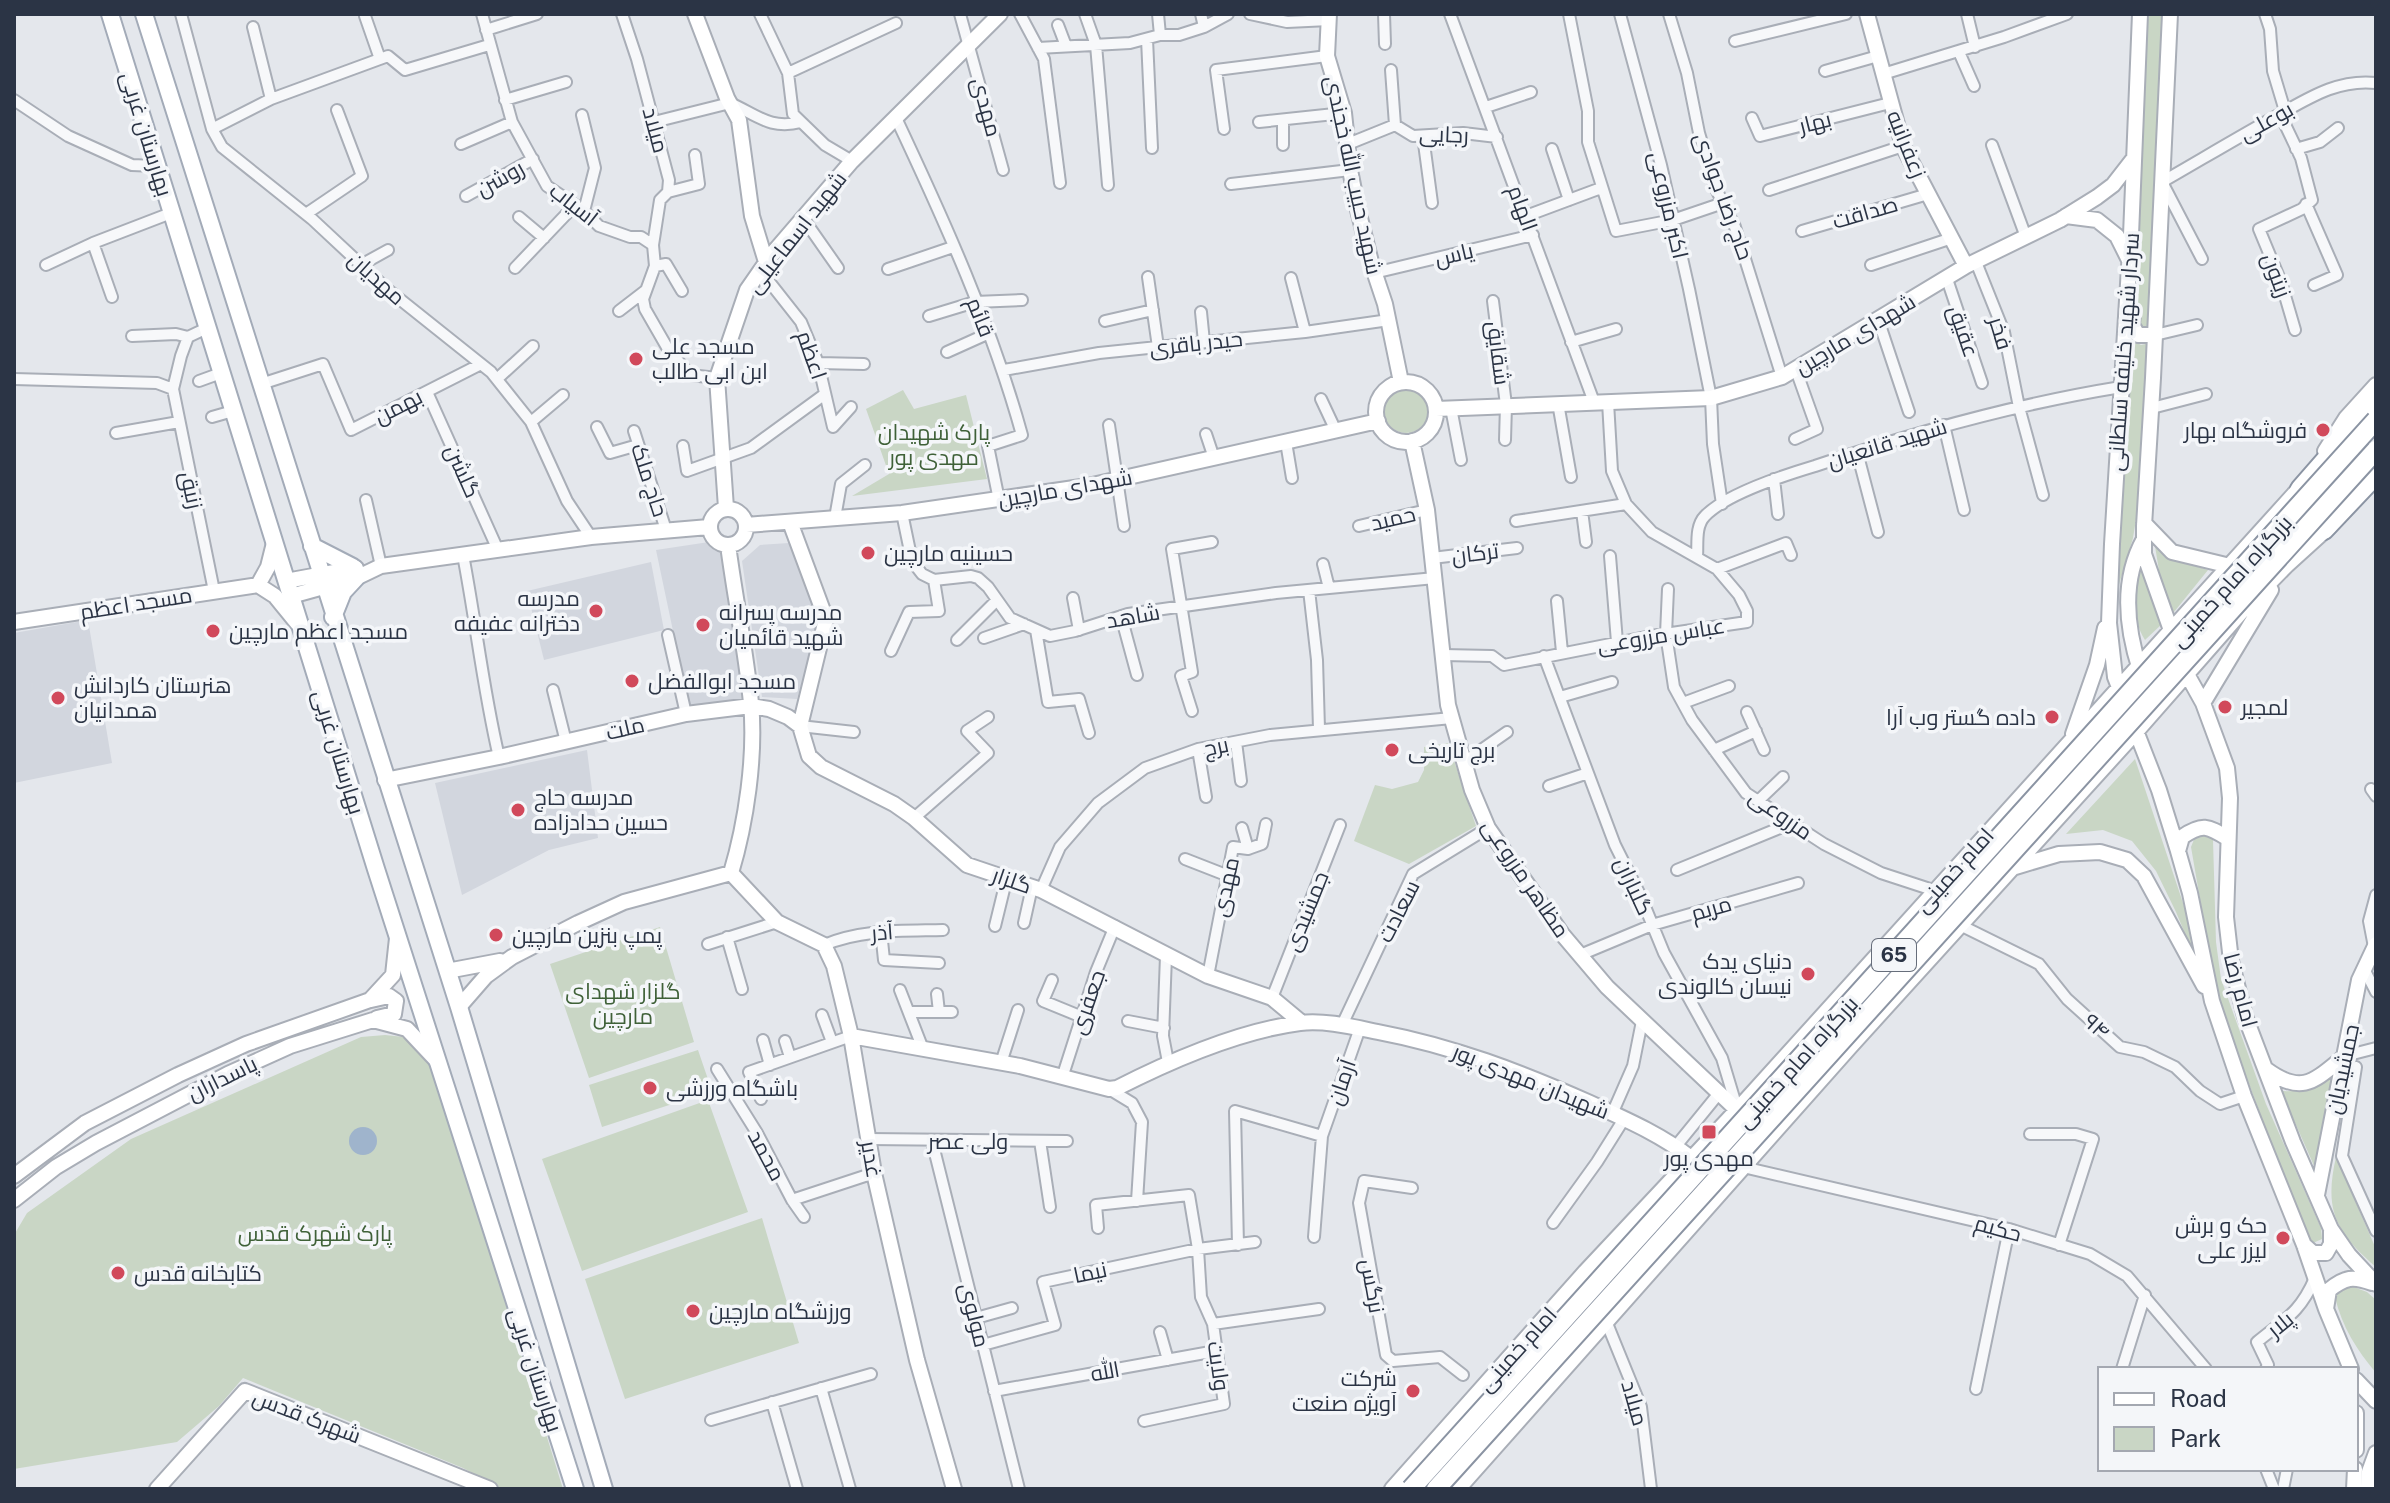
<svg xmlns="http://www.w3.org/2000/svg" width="2390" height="1503" viewBox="0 0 2390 1503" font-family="'Public Sans',Cairo,sans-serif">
<rect width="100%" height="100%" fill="#e4e7ec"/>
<path fill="#d2d6de" d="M709 542 723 550 746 700 689 707 656 550Z
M789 543 820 622 797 699 762 697 742 561 760 545Z
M651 562 664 630 544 660 527 591Z
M88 620 112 763 14 783V633Z
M587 750 598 838 549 850 462 895 435 783Z"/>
<path fill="#c9d6c5" d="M2147 14H2165L2149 326 2142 328 2137 323 2139 275 2136 257Z
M2131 339 2141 345 2150 343 2139 501 2133 538 2117 591Z
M1384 411a22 22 0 1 1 44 0a22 22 0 1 1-44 0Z
M903 390 914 409 966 395 987 479 852 496 889 474 866 409Z
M2154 540 2172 559 2208 570 2174 612 2161 583Z
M2140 563 2162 624 2145 640C2131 619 2135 587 2140 563Z
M1448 743 1476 826 1409 864 1354 841 1375 785 1392 789 1418 782 1424 770V747Z
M2135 759 2188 918 2201 972 2176 912 2156 871 2132 841 2103 830 2066 834Z
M2205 834 2213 840 2216 942 2221 979 2266 1104 2321 1228 2322 1239 2313 1243 2306 1236 2224 1017 2215 986 2191 847 2195 837Z
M660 927 694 1042 589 1078 550 964Z
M385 1035 404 1037 431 1061 563 1489H503L463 1468 243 1378 219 1406 177 1442 14 1469V1235L27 1213 131 1139 361 1037Z
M698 1050 712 1091 602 1127 589 1085Z
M2334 1073 2315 1168 2281 1091C2301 1092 2319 1088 2334 1073Z
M708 1100 748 1212 582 1271 542 1159Z
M2336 1157 2376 1249V1267C2335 1231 2324 1210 2336 1157Z
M762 1218 799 1343 625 1399 585 1279Z
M2351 1286 2367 1292 2376 1300V1373C2357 1350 2342 1327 2335 1297L2340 1290Z"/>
<path fill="#9fb4cc" d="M349 1141a14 14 0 1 1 28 0a14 14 0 1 1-28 0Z"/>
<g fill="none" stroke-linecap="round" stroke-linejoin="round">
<defs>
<path id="street" d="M181 14 212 129 222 147 312 219 387 289 491 372 531 422 567 501 591 537
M482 14 512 122 547 186 584 211 599 226 630 237H641L653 245 655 266 643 299 645 309 668 349 690 375 717 378
M622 14 637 59 669 180 668 192 660 200 653 245
M760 14 788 73 793 114 825 145 852 161
M960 14 1003 170
M1020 14 1044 59 1060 183
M1085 14 1096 45 1108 185
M1158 14 1160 35
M1201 14 1204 27
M1250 14 1287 22 1329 20
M1384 14 1385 44
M1450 14 1594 402
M1569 14 1588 111V142L1616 231 1673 220 1723 203
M1620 14 1661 165 1689 289 1711 398 1713 444 1722 504
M1669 14 1687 73 1699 133 1715 187 1735 227 1782 377
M1967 14 1975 47
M2265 14 2270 29 2273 71 2285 111
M365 16 380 59
M1058 25 1066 46
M253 27 271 99
M486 30 537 14
M1147 39 1152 148
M1735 41 1846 14
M1038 48 1130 43 1160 35H1179L1204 27 1228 14
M1959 52 1974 86
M1391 70 1395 125
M1825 71 1878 56
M788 73 896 23
M1883 74 2004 37 2067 14
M14 100 68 136 132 165 156 166
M505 100 566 82
M1486 107 1531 92
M2280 114 2301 158 2312 200 2302 209 2259 229 2281 282 2295 330
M582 115 595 168 584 211
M896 118C944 220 992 326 1022 435L988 446 999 500
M1752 118 1760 136 1890 103
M1283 120V145
M654 122 730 103C757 115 770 130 801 122
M1259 122 1344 113
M212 129 271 99 388 56 405 70 489 45
M1224 129 1216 70 1327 56
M1423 136 1432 203
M461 144 512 122
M1348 144 1395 125 1413 136 1463 133 1497 137
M1992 145 2026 237
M1552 149 1569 200
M2296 149 2320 142 2338 128
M1231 184 1350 170
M1769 190 1903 146
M668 192 699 184 695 155
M466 196 533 159
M2306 204 2337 275 2314 285
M306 214 362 176 337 110
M1526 216 1601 188
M519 217 544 238
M803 218 838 268
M1802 231 1928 194
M93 243 112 297
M2202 259 2162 182C2202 159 2242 135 2282 113 2312 96 2340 79 2376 83
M1976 262 2004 332 2019 407 2043 495
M46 265 93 243 171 213
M361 265 388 250
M1871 265 1952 238
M655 266 666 264 682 291
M515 268 575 205
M888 269 953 247
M760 270 801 322 818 363 833 427 851 407
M1374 273 1533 235
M1148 277 1158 347
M1291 278 1305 332
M1947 279 1982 383
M1493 301 1506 405 1505 440
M619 311 645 291
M1201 312 1204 342
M929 316 975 302 1022 300
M1878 319 1909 412
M1105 321 1153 310
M207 328 188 337 181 356 173 389 214 591
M2155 335 2197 325
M132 336 176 334 188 337
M1571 342 1616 329
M947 352 987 334
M818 363 864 364
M1004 370 1099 353 1305 332 1389 320
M14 379 157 383 173 389
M497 379 533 346
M199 381 221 373
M261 384 323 364 351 430 481 364
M427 392 498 550
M1321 399 1336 431
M1558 403 1571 477
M1451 408 1461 460
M2152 408 2206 394
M212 417 233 411
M531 422 563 395
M1109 425 1124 526
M1944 425 1964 510
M597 427 610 453 638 445
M634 431 666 530
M116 433 179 422
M1206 434 1214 458
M1795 439 1817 429 1796 370
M1286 442 1292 478
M683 446 687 471 751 448 825 394
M1857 452 1878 532
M1774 479 1778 514
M366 500 381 566
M1582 511 1586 542
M902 513 912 561 922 574 934 580 971 576 978 578 988 587 1010 618 1050 636 1075 631 1128 614 1276 593 1435 578
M835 518 841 484 865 465
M1516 521 1626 504
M1359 526 1427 510
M463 555C476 622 483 690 499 757
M1610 556 1617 642
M1697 557C1698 544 1695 526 1705 516 1726 494 1785 475 1815 466 1915 432 2016 404 2121 387
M1432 558 1517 548
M1323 564 1329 588
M1717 569 1786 543 1791 555
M1668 589 1666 634 1674 687 1692 720 1746 793 1824 844 1881 873 1936 891
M1309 590 1317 660 1319 729
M1073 598 1079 630
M1557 601 1562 652
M1121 616 1137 675
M1036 630 1048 702 1079 699 1089 733
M668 635 686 714
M984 638 1024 624
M957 640 996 601
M891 651 909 612 939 611 934 580
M1443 655 1492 656 1504 665 1651 636 1747 622V611L1739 595 1717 569 1652 532 1626 504 1612 471 1608 402
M1544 656 1615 845 1641 897 1664 953 1722 1058 1737 1108
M553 690 566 742
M1560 697 1612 682
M1683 703 1729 686
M1192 711 1181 676 1192 672 1172 549 1212 542
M1747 712 1764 750
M800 726 854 732
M1236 742 1241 781
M1198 749 1206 797
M1714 750 1756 731
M1464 762 1507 732
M1549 786 1588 773
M2371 789 2376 796
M1758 801 1783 777
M914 818 988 753 967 731 988 717
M1242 828 1248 849
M1185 859 1226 875
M1677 870 1792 823
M1041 890 1060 847 1098 803 1145 768 1198 749 1270 735 1452 718
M1024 923 1032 887
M1960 925 2039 964 2067 999 2120 1047 2144 1052 2175 1067 2200 1091 2220 1104 2244 1096
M995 926 1007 877
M881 931 884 960 939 963
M727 937 742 989
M708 944 777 922
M824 945C862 929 902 931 943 930
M2374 947 2369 921 2376 895
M1580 955 1652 925 1798 883
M1166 956 1163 1036 1168 1062
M2364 969 2376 992
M1208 976 1233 847 1248 849 1262 844 1266 824
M1052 980 1043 1001 1082 1017
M900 990 923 1049
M937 994 939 1012
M1272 998 1340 825
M909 1012H952
M822 1015 832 1042
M1128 1021 1164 1028
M1342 1025 1413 874 1488 828
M763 1040 770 1065
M785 1041 790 1057
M2345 1056 2376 1048
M1001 1063 1018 1010
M2356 1067 2342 1156 2376 1231
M717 1069 757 1133 792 1200 804 1217
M1062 1078 1096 972 1115 926
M1109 1089 1132 1103 1142 1122 1137 1201
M761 1099 749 1072 851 1036
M1612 1114 1633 1066 1642 1021
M2030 1134H2076L2093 1139 2059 1245
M868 1139 1067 1141
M932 1141 1019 1489
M1040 1141 1050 1207
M1676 1146 1720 1092
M1743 1167 2009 1229 2090 1254 2127 1276 2206 1369
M1412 1188 1364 1181 1359 1203 1386 1355 1393 1361 1440 1357 1463 1375
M792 1200 874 1173
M1553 1223 1597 1162 1624 1119
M1098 1228 1096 1205 1189 1195 1198 1249 1201 1297 1213 1324 1224 1404 1144 1421
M1314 1237 1322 1136 1360 1028
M1238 1245 1235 1111 1322 1136
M976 1318 1012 1308
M1606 1321 1641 1407 1651 1489
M1213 1324 1319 1309
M1160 1332 1168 1360
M983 1345 1055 1325 1043 1282 1198 1249 1255 1242
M2122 1369 2145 1295
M2266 1369 2268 1365 2257 1342C2285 1319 2300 1313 2315 1278
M821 1388 850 1489
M1976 1389 2009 1229
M994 1391 1216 1351
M772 1402 797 1489
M711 1420 871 1374
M2266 1469 2274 1489
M2283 1489 2287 1469"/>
<path id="secondary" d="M695 14 727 98 739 120 752 216 766 262
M1329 14 1327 56 1344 113 1350 170 1358 210 1371 262 1385 304 1401 382
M1867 14 1903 146 1966 266
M2140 14 2131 235 2112 544 2109 623 2115 677 2159 790 2178 851 2190 893 2212 1001 2244 1096 2304 1245 2326 1309
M2170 14 2153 378 2144 526V554L2173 636
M2066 216 2097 220 2117 236 2129 260
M2133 313 2132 325 2138 335H2155
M1376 412a30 30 0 1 1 60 0a30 30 0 1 1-60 0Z
M1436 409 1711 398 1782 377 1966 266 2060 220 2097 197 2113 185 2134 158
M1412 441 1427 510 1448 705 1472 790 1488 828 1562 934 1607 987 1737 1110
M2325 451 2346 418 2376 385
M726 508 717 378 747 290 772 254 852 161 1000 14
M710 527a18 18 0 1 1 36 0a18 18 0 1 1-36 0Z
M790 522 826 619 800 726
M2144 523 2172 552 2230 566
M746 525 902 513 1088 486 1378 421
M728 545C735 598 746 651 751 703 756 756 746 823 731 873
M286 581 356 568
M258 585 268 567 274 543
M291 596 356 578 381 566 591 537 709 527
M14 622 258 585 275 596 297 623
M2183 667 2203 703 2227 768 2230 798 2226 917 2231 961 2245 1016 2293 1142 2331 1229 2349 1255 2376 1284
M2140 670C2126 627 2121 580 2144 539
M2203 703 2271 590
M2073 734 2097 665 2105 628
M385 780 499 757 686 714 751 706 769 709 788 717 800 726 809 756 821 767 894 804 914 818 967 865 1041 890 1208 976 1272 998 1302 1023
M2178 851 2182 837C2202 823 2208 826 2227 838
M2012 868 2059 854 2100 852 2127 860 2144 876 2204 986
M731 873 777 922 824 945 834 966 851 1036 874 1173 917 1360 954 1489
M447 971 500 961
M371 1000 389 996 396 1001 394 1014 377 1018
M459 1007 486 976 512 957 578 923 624 902 731 873
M851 1036 1020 1066 1109 1089 1117 1088C1172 1060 1238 1031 1300 1023 1325 1020 1353 1027 1378 1032 1452 1046 1521 1072 1590 1103 1625 1119 1660 1134 1691 1158
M2267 1070C2303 1096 2315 1080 2345 1056
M14 1176 85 1123 178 1075 246 1044 370 1000 393 975 397 938
M2317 1195 2359 980 2376 944
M14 1200 56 1167 96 1143 228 1074 290 1046 373 1020 407 1029 437 1061
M2304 1245 2313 1253H2326L2331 1244V1229
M2351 1369 2326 1309 2329 1290C2345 1277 2353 1276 2372 1283
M2356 1380 2376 1401
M2356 1413V1450
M157 1489 245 1391 490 1489
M1392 1489 1585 1272 1737 1110 2305 482
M1458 1489 1850 1047 2136 732 2244 609 2287 565 2330 526
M2354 1489 2355 1469
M2368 1489 2369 1472 2376 1453"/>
<path id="primary" d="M110 14 376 869 575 1489
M144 14 459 1007 604 1489
M312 546 353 567
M333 617 343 592 356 578"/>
<path id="highway" d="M2300 489 2376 402
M2324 530 2376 475"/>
</defs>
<use href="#street" stroke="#a9aeb7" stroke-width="14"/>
<use href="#secondary" stroke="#a9aeb7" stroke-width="18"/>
<use href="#primary" stroke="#a3abb8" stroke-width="20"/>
<use href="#highway" stroke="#8b94a3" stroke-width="22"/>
<use href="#street" stroke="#f7f8fa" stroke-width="10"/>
<use href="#secondary" stroke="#fff" stroke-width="14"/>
<use href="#primary" stroke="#fff" stroke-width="16"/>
<use href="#highway" stroke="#fff" stroke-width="18"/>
<defs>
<path id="highway-bridge" d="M1411 1489 2376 420
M1436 1489 2376 450"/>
</defs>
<use href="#highway-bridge" stroke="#8b94a3" stroke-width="22" stroke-linecap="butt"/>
<use href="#highway-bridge" stroke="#fff" stroke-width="18"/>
</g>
<g fill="#d1495b" stroke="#f4f6f9" stroke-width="3">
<circle cx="636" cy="359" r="8"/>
<circle cx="2323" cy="430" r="8"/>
<circle cx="868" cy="553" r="8"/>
<circle cx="596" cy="611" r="8"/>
<circle cx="703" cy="625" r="8"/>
<circle cx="213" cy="631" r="8"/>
<circle cx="632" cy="681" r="8"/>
<circle cx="58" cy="698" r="8"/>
<circle cx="2225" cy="707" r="8"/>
<circle cx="2052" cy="717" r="8"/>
<circle cx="1392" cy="750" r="8"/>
<circle cx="518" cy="810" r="8"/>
<circle cx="496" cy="935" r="8"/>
<circle cx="1808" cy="974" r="8"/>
<circle cx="650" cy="1088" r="8"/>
<rect x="1701" y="1124" width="16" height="16" rx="4"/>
<circle cx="2283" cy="1238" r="8"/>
<circle cx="118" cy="1273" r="8"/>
<circle cx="693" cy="1311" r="8"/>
<circle cx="1413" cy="1391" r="8"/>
</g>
<g text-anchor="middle" stroke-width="7" stroke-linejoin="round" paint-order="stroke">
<rect fill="#f4f6f9" stroke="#676e7b" stroke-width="2" x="1872" y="939" width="44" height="32" rx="6"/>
<g font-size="20" font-weight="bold" fill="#2b3445">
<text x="1894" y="962">65</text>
</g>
<g font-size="22" fill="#2b3445" stroke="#f4f6f9">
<text transform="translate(987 107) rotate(75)" y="8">مهدی</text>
<text transform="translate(2266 121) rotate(-29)" y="8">بوعلی</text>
<text transform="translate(1815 122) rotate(-14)" y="8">بهار</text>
<text transform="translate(656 130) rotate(75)" y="8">میلاد</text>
<text transform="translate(147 134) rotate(73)" y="8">بهارستان غربی</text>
<text transform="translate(1444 134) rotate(2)" y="8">رجایی</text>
<text transform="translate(1907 144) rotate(68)" y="8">زعفرانیه</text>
<text transform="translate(1354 175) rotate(78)" y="8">شهید حبیب الله خجندی</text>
<text transform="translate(500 178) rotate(-29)" y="8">روشن</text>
<text transform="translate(1724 196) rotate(70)" y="8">حاج رضا جوادی</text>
<text transform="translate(574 204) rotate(38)" y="8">آسیاب</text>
<text transform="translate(1669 205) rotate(77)" y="8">اکبر مزروعی</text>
<text transform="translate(1523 208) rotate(70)" y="8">الهام</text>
<text transform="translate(1865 212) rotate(-16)" y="8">صداقت</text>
<text transform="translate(796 232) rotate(-52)" y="8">شهید اسماعیلی</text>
<text transform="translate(1454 254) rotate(-13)" y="8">یاس</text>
<text transform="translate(2277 275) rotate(69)" y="8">زیتون</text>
<text transform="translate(377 278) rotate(42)" y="8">مهدیان</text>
<text transform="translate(981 317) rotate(68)" y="8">قائم</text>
<text transform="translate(1964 331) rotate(71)" y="8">عقیق</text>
<text transform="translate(2001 333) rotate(73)" y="8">فخر</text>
<text transform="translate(1855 334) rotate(-31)" y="8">شهدای مارچین</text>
<text transform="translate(1196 343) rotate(-6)" y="8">حیدر باقری</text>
<text transform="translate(2123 352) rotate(-86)" y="8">سردار شهید خلیفه سلطانی</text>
<text transform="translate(1499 353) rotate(83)" y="8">شقایق</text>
<text transform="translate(812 355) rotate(71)" y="8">اعظم</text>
<text transform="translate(398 406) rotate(-27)" y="8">بهمن</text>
<text transform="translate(1887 443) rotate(-17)" y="8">شهید قانعیان</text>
<text transform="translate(463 471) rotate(66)" y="8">گلشن</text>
<text transform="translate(650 480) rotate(72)" y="8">حاج ملک</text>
<text transform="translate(1065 488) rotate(-10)" y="8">شهدای مارچین</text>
<text transform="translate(192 490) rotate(78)" y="8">زنبق</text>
<text transform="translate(1393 518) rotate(-13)" y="8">حمید</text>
<text transform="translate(1475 553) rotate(-7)" y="8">ترکان</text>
<text transform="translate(2231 581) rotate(-48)" y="8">بزرگراه امام خمینی</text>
<text transform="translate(136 603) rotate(-9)" y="8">مسجد اعظم</text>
<text transform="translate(1133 616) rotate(-10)" y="8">شاهد</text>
<text transform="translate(1661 635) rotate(-9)" y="8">عباس مزروعی</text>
<text transform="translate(625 728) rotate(-13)" y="8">ملت</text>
<text transform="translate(1216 746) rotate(-12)" y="8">برج</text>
<text transform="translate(339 752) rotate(73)" y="8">بهارستان غربی</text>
<text transform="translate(1781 814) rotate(35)" y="8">مزروعی</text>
<text transform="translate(1954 870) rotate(-48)" y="8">امام خمینی</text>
<text transform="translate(1526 878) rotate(56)" y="8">مظاهر مزروعی</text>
<text transform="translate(1012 880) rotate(19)" y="8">گلزار</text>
<text transform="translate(1634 886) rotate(65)" y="8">گلباران</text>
<text transform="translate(1225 887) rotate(-78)" y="8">مهدی</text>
<text transform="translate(1711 908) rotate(-16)" y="8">مریم</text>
<text transform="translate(1306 911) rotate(-68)" y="8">جمشیدی</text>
<text transform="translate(1398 911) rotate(-63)" y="8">سعادت</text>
<text transform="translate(882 932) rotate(-4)" y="8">آذر</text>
<text transform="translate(2241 990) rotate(75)" y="8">امام رضا</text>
<text transform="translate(1087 1002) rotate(-71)" y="8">جعفری</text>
<text transform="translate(2097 1026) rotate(42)" y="8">۹۴</text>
<text transform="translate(1797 1062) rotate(-48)" y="8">بزرگراه امام خمینی</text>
<text transform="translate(2342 1069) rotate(-78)" y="8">جمشیدیان</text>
<text transform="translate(222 1078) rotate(-26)" y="8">پاسداران</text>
<text transform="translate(1531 1081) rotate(22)" y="8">شهیدان مهدی پور</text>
<text transform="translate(1341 1082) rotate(-71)" y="8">آرمان</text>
<text x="968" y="1149">ولی عصر</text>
<text transform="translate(767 1155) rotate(62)" y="8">محمد</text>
<text transform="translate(872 1159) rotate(80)" y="8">غدیر</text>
<text transform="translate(1998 1228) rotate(15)" y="8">حکیم</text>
<text transform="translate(1090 1272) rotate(-12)" y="8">نیما</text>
<text transform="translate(1373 1286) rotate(80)" y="8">نرگس</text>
<text transform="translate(975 1315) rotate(76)" y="8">مولوی</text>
<text transform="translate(2280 1324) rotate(-39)" y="8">پلار</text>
<text transform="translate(1517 1349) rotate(-48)" y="8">امام خمینی</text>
<text transform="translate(1219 1366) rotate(82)" y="8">ولایت</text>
<text transform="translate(536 1370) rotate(72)" y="8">بهارستان غربی</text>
<text transform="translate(1105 1371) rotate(-10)" y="8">الله</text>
<text transform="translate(1635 1403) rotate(74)" y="8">میلاد</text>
<text transform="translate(307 1416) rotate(21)" y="8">شهرک قدس</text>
</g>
<g font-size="22" fill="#2b3445" stroke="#f4f6f9" text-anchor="start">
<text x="652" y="354">مسجد علی<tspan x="652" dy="25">ابن ابی طالب</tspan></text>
<text x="2307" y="438" text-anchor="end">فروشگاه بهار</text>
<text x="884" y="561">حسینیه مارچین</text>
<text x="580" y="606" text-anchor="end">مدرسه<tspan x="580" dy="25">دخترانه عفیفه</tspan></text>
<text x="719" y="620">مدرسه پسرانه<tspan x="719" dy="25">شهید قائمیان</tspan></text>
<text x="229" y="639">مسجد اعظم مارچین</text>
<text x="648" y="689">مسجد ابوالفضل</text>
<text x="74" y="693">هنرستان کاردانش<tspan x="74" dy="25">همدانیان</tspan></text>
<text x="2241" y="715">لمجیر</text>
<text x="2036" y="725" text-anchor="end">داده گستر وب آرا</text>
<text x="1408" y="758">برج تاریخی</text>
<text x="534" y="805">مدرسه حاج<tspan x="534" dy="25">حسین حدادزاده</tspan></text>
<text x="512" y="943">پمپ بنزین مارچین</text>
<text x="1792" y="969" text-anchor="end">دنیای یدک<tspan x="1792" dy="25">نیسان کالوندی</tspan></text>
<text x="666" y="1096">باشگاه ورزشی</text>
<text x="1709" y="1166" text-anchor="middle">مهدی پور</text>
<text x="2267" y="1233" text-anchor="end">حک و برش<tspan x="2267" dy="25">لیزر علی</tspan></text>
<text x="134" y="1281">کتابخانه قدس</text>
<text x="709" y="1319">ورزشگاه مارچین</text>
<text x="1397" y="1386" text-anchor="end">شرکت<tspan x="1397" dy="25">آویژه صنعت</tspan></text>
</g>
<g font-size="22" fill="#3f6138" stroke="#f4f6f9">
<text x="934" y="440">پارک شهیدان<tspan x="934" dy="25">مهدی پور</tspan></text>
<text x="623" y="999">گلزار شهدای<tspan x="623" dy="25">مارچین</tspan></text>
<text x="315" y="1241">پارک شهرک قدس</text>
</g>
</g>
<rect width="2390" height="1503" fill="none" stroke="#2b3445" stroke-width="32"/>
<rect x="2098" y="1367" width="260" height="104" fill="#f4f6f9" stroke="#a4a8b1" stroke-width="2"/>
<rect x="2114" y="1393" width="40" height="12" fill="#ffffff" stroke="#a4a8b1" stroke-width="2"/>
<text x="2170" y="1407" font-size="24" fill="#2b3445">Road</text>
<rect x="2114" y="1427" width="40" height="24" fill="#c9d6c5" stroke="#a4a8b1" stroke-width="2"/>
<text x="2170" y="1447" font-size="24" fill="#2b3445">Park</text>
</svg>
